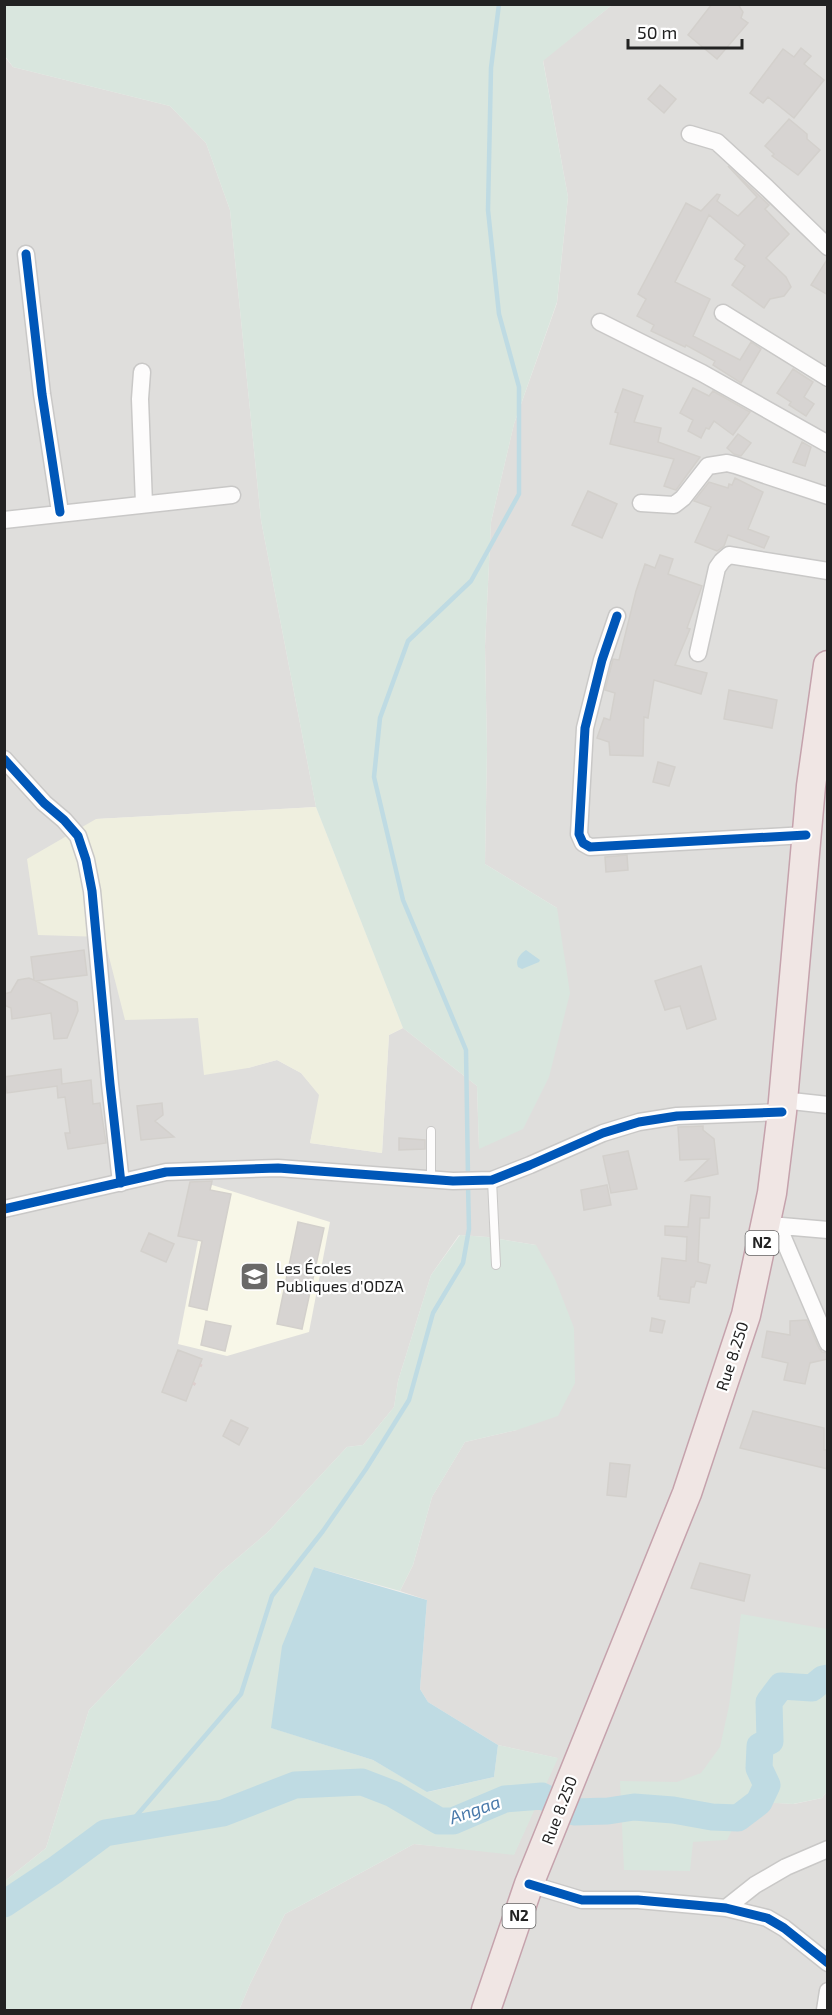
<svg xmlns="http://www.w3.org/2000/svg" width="832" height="2015" viewBox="0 0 832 2015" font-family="'Exo 2',sans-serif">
<rect width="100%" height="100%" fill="#f0eeeb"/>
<path fill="#dfdedc" d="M612 5H827L828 1678 760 1802 794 1804 822 1798 827 1791V2010H239L250 1984 285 1914 414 1844 514 1854 557 1758 498 1745 428 1702 420 1689 427 1600 400 1591 413 1565 432 1497 465 1442 517 1430 536 1245 487 1237 459 1235 431 1275 398 1381 394 1407 363 1445 347 1447 268 1532 221 1572 89 1710 46 1848 5 1881 4 56 13 67 170 106 206 143 230 210 261 520 316 807 96 819 104 936 198 1018 248 1068 277 1060 301 1073 320 1095 310 1143 382 1153 389 1035 403 1028 477 1086 479 1148 557 908 485 864 487 749 485 646 491 522 514 424 557 303 568 197 543 60Z"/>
<path fill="#f8f7e8" d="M209 1184 330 1222 309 1332 227 1356 178 1344Z"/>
<path fill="#efefdf" d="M316 807 403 1028 389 1035 382 1153 310 1143 319 1095 301 1073 277 1060 248 1068 204 1075 198 1018 125 1020 104 937 38 935 27 859 96 819Z"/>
<path fill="#d9e6de" d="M5 5H612L543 61 568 197 557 302 514 424 491 522 485 646 487 749 485 864 557 908 570 993 549 1077 523 1129 479 1149 477 1086 403 1028 316 807 261 520 230 210 206 143 170 106 13 67 5 56Z
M460 1235 487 1237 536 1245 555 1279 574 1328 575 1383 558 1416 517 1430 465 1442 432 1497 413 1565 400 1591 314 1567 272 1728 373 1760 428 1792 494 1777 498 1745 558 1758 514 1855 414 1844 285 1914 250 1984 239 2010H5V1881L46 1848 89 1710 221 1572 268 1532 347 1447 363 1445 394 1407 398 1381 431 1275Z
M741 1614 827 1629V1791L822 1798 793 1804 759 1802 738 1818 727 1840 693 1842 690 1871 624 1870 620 1781 677 1782 701 1773 720 1747 729 1706Z"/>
<path fill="#bfdbe3" d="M526 950 540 960 539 962 522 969 518 967C515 960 520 954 526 950Z
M314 1567 427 1600 420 1689 428 1702 498 1745 494 1777 427 1792 373 1760 271 1728 282 1646Z"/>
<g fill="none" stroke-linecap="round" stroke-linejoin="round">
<path stroke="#bfdbe3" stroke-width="4.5" d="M468 1176 466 1050 403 900 374 777 380 718 408 641 471 581 519 494V387L499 314 488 210 491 68 499 4
M125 1829 241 1694 272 1596 323 1531 366 1469 409 1400 433 1313 463 1263 469 1229 468 1185"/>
<path stroke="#bfdbe3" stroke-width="27" d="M4 1904 55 1870 105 1833 223 1813 295 1785 362 1782 393 1794 439 1821H453L505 1799 542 1796 574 1812 608 1811 634 1807 673 1810 712 1817 738 1818 759 1802 767 1785 759 1768 760 1746 770 1741 769 1702 781 1686 812 1688 823 1679 828 1678"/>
</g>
<path fill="#d7d4d2" stroke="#d3d0cc" stroke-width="1.5" d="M712 4H738L743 12 741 18 748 23 717 59 688 35Z
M801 48 811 56 804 64 824 80 794 118 768 97 763 103 750 93 783 49 794 57Z
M660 85 676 99 664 113 648 99Z
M789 119 807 134V139L820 150 798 175 772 156 774 154 765 146Z
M728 166 769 205 765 209 789 234 766 258 786 277 791 287 784 296 770 299 764 308 732 285 745 266 735 259 745 245 709 215 675 282 710 299 693 336 740 360 751 342 761 349 741 383 713 365 715 361 686 345 685 347 651 331 654 325 637 316 646 299 638 294 686 203 701 211 717 194 720 195 717 201 738 216 757 197Z
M828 258V295L811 285Z
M793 369 813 382 804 397 814 404 806 416 789 405 791 402 777 393Z
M693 388 709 396 713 391 750 412 733 435 714 421 709 429 706 428 701 438 688 431 693 420 680 413Z
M623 389 643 396 634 422 661 428 658 442 700 457 676 490 664 486 674 459 610 444 618 413 615 412Z
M738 434 751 443 741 456 734 454 727 448Z
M802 442 811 447 805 466 793 462Z
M735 478 763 492 748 529 769 537 764 548 728 535 724 546 717 551 695 542 711 507 694 501 709 482 728 488 729 484 732 485Z
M588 491 617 504 602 538 572 525Z
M660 555 673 559 668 574 702 586 687 628 690 629 675 665 707 673 701 694 654 680 648 718 644 717 643 756 610 755 609 742 597 738 604 718 610 720 615 693 605 690 612 663 613 659 619 660 636 591 645 564 655 568Z
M729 690 777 700 772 728 724 719Z
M658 762 675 767 669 786 653 782Z
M627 855 628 870 606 872 605 857Z
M84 950 87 975 36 981 77 1002 78 1011 67 1038 54 1039 51 1013 12 1019 11 1008 4 1005V994L11 992 18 980 29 978 34 980 31 957Z
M701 966 716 1019 687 1029 680 1006 665 1010 655 981Z
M61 1069 62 1084 91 1080 93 1104 100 1103 106 1143 68 1149 65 1133H70L65 1097 58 1098 57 1086 7 1093 4 1077Z
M162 1103 163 1115 155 1121 174 1137 141 1140 137 1106Z
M703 1126V1130L714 1139 718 1174 686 1181 709 1159 680 1160 678 1127Z
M399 1138 425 1140V1149L399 1150Z
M628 1151 637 1189 611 1193 603 1156Z
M212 1181 210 1190 231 1194 207 1310 189 1306 202 1241 178 1236 190 1182Z
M607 1185 611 1205 584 1210 581 1190Z
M691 1195 710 1197 709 1218H700L698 1262 710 1265 706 1283 696 1281 694 1287H691L689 1303 660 1299V1296H658L662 1258 686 1261 687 1237 665 1235V1226L688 1227Z
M298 1222 324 1228 302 1329 277 1324Z
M149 1233 174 1244 166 1262 141 1251Z
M652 1318 665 1321 662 1333 650 1331Z
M807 1320 819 1348 822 1352 828 1353V1359L810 1363 805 1384 784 1380 788 1363 762 1357 767 1331 790 1335V1321Z
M206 1321 231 1326 225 1351 201 1345Z
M178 1350 202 1359 186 1401 162 1392Z
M753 1411 824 1428V1450H828V1469L740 1448Z
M231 1420 248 1428 239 1445 223 1436Z
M610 1463 630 1465 626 1497 607 1495Z
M700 1563 750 1575 744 1601 691 1588Z"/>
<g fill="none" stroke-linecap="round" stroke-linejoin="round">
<defs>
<path id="service" d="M431 1179V1131
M492 1180 496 1265"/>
<path id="minor" d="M690 134 717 142 767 188 828 247
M26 254 42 394 60 512
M723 313 828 378
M600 322 702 373 828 444
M142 372 140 399 144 504
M641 503 674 505 683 498 708 466 727 463 735 465 828 496
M4 520 232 495
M617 616 602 660 585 728 579 834 583 843 590 847 806 835
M698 653 717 568 722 561 729 555 828 571
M4 759 44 803 64 820 78 836 86 860 92 891 110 1084 121 1183
M782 1100 828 1105
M4 1209 166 1172 278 1168 453 1181 492 1180 530 1165 603 1133 639 1122 677 1116 782 1112
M770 1225 828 1230
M778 1226 828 1343
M529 1884 582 1900H638L694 1905 726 1908 767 1918 784 1928 828 1963
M726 1908 755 1885 786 1867 828 1849
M825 2010 828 1991"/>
<path id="trunk" d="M486 2010 529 1884 687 1493 746 1315 772 1193 782 1112 811 786 828 665"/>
</defs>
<use href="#service" stroke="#c9c8c7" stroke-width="10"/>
<use href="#minor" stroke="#c9c8c7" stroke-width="19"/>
<use href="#trunk" stroke="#c5a2ac" stroke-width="31"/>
<path stroke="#dccecd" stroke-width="3" stroke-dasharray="3 3" stroke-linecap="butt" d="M200 1365 202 1366
M193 1383 196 1385"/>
<use href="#service" stroke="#fdfcfc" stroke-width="8"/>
<use href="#minor" stroke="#fdfcfc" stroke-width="16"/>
<use href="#trunk" stroke="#f0e6e4" stroke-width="28"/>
<defs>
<path id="cycleway" d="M26 254 42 394 60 512
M617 616 602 660 585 728 579 834 583 843 590 847 806 835
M4 759 44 803 64 820 78 836 86 860 92 891 110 1084 121 1183
M4 1209 166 1172 278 1168 453 1181 492 1180 530 1165 603 1133 639 1122 677 1116 782 1112
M529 1884 582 1900H638L694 1905 726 1908 767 1918 784 1928 828 1963"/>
</defs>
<use href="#cycleway" stroke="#fff" stroke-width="13"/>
<use href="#cycleway" stroke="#0057b8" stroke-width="9"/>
</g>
<defs>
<symbol id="school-square" viewBox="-11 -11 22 22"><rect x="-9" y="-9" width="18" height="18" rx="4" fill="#6a6968" stroke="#fff"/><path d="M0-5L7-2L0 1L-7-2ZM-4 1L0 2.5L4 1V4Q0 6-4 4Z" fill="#fff"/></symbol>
</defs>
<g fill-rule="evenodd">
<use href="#school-square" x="238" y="1260" width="33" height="33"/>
</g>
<g text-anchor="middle" stroke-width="4.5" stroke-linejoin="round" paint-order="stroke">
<g fill="#fff" stroke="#646464" stroke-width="1.5">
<rect x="745.5" y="1231" width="33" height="24" rx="4.5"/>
<rect x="502.5" y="1904" width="33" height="24" rx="4.5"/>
</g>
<g font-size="15" font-weight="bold" fill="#222">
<text x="762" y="1248">N2</text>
<text x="519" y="1921">N2</text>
</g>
<g font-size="16" fill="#222" stroke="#fff" text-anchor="start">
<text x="276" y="1274">Les Écoles<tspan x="276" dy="18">Publiques d'ODZA</tspan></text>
</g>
<g font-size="16" fill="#222" stroke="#fff">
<text transform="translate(732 1356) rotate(-72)" y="6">Rue 8.250</text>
<text transform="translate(559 1810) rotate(-69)" y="6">Rue 8.250</text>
</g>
<g font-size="18" font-style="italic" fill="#4a7aab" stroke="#fff">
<text transform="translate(475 1810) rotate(-19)" y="6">Angaa</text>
</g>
</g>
<rect width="832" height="2015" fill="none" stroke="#222222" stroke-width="12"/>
<path d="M628 39v9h114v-9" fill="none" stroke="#222222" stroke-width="3"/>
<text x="637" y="39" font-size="18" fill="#222222" stroke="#ffffff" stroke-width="4.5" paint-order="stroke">50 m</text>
</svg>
